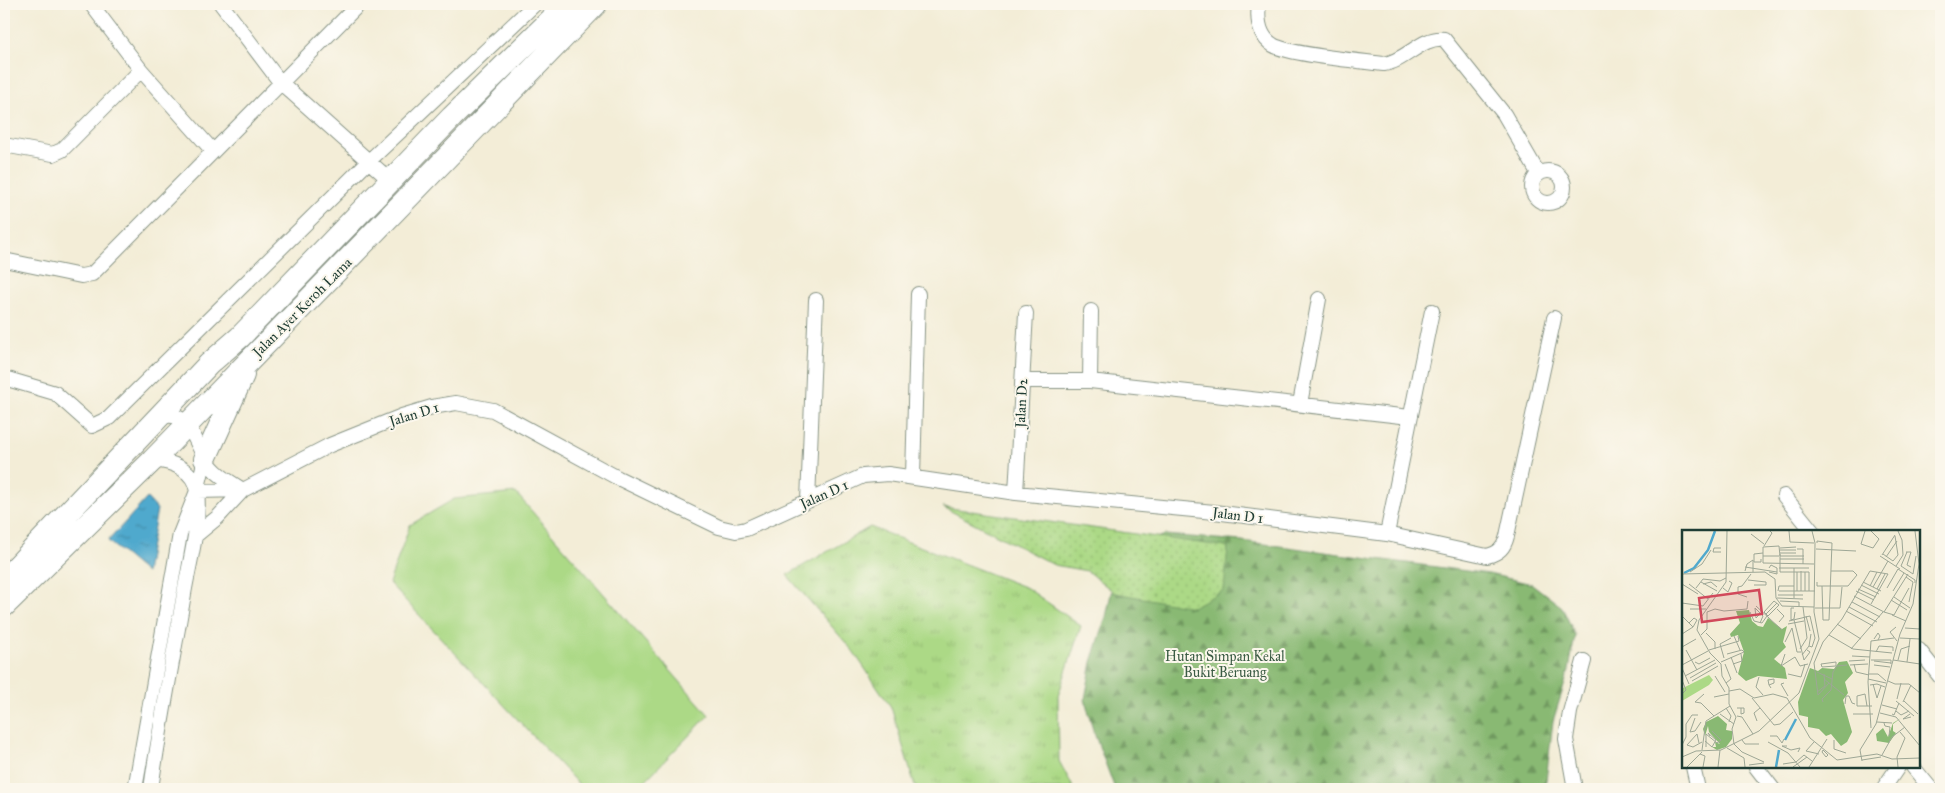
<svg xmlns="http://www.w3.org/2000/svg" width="1945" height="793" viewBox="0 0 1945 793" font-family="'IM FELL Great Primer',serif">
<defs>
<pattern id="grass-tufts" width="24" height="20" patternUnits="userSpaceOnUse" patternTransform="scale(1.25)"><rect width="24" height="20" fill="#acd986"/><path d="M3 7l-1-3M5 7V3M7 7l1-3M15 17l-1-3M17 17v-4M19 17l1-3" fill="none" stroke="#94bb74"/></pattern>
<pattern id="forest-firs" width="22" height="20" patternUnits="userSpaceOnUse" patternTransform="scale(1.25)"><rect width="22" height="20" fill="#89b973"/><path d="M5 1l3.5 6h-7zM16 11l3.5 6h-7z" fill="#6f985f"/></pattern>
<pattern id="park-dots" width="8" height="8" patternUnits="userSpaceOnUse" patternTransform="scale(1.25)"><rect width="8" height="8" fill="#acd986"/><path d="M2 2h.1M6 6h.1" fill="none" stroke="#94bb74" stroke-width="1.8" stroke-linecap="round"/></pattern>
<pattern id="water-ripples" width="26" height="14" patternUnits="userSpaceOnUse" patternTransform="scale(1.25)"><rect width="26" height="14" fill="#50a9cd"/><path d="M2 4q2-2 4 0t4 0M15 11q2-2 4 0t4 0" fill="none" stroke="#428ba7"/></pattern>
</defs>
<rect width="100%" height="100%" fill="#fbf7ec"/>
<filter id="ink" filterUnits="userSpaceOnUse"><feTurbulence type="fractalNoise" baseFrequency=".02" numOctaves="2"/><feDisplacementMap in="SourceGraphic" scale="10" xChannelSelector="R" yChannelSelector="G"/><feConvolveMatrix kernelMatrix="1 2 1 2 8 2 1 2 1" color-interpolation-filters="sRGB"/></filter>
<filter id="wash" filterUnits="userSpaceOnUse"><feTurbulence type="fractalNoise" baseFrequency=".0096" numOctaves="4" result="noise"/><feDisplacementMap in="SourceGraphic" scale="20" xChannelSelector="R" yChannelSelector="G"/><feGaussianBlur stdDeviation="1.12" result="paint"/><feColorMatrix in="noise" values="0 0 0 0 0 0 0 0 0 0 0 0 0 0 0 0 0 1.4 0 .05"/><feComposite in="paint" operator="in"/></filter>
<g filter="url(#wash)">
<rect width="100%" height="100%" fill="#f3edd7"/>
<path fill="url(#grass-tufts)" stroke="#668b5d" d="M870 527 1027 588 1081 626 1058 696 1059 761 1074 789H916L891 707 853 651 787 575Z"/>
<path fill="url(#forest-firs)" stroke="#547b54" d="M1165 535 1242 541 1489 574 1532 584 1562 607 1575 635 1569 670 1553 721 1545 789H1115L1093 730 1085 699 1092 662 1106 617 1116 570 1132 548Z"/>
<path fill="url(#park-dots)" stroke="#668b5d" d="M943 507 1228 547 1224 590 1192 607 1115 593 1087 571 1054 565Z"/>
<path fill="#acd986" stroke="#668b5d" d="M516 493 709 715 637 789H583L389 583 410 525 454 499Z"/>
<path fill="url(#water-ripples)" stroke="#387380" d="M147 498 157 509 146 573 108 541Z"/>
</g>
<g filter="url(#ink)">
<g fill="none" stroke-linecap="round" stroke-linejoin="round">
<defs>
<path id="minor" d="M91 4 141 70 212 150
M221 4 280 82 392 182
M1259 4C1257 19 1259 36 1273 45 1290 55 1361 61 1384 64 1406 61 1422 36 1444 39L1504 114 1538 173
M4 145 53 154 62 150 141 70
M1532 187a16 16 0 1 1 32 0a16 16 0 1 1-32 0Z
M4 260 81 276 92 274 359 4
M4 378 55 393 92 426 109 418 370 160 535 4
M1022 381H1090L1410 417
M1090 381 1091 311
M1300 404 1319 299
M159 418C187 406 194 440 205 458 215 474 228 481 243 490L218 517 195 536
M913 476 918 294
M197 491 243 490 330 445 402 416 432 407 456 403 493 410 618 478 719 527 736 531 746 529 863 476 888 474 1016 493 1214 512 1387 534 1487 556C1499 553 1504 548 1507 536L1554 318
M1016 493 1026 313
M1784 496 1813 532
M808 501 816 300
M1387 534 1432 311
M1919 650 1941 678
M1693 767 1698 789
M1756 767 1773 789
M1913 767 1931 789
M135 789 180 534 197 491 205 459
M151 789C160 724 173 659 184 594 189 564 201 522 197 492 195 470 171 460 152 461
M1575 789 1566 739 1570 712 1584 661
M1883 789 1898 767"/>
<path id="primary" d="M205 459 243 375
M4 580 209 364 240 337 452 117 567 4
M4 606 152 461 596 4"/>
</defs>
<use href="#minor" stroke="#899586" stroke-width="16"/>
<use href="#primary" stroke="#899586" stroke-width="24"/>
<use href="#minor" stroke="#fff" stroke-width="14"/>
<use href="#primary" stroke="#fff" stroke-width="22"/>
</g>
</g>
<g text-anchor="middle" stroke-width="4" stroke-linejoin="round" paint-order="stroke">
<g font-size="14" fill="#1f3d34" stroke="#fbf7ec">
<text transform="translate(302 307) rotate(-45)" y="5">Jalan Ayer Keroh Lama</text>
<text transform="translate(1021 403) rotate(-87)" y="5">Jalan D2</text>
<text transform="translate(414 414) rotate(-17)" y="5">Jalan D 1</text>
<text transform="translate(824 494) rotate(-24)" y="5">Jalan D 1</text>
<text transform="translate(1238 515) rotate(7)" y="5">Jalan D 1</text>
</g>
<g font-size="14" fill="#3b5c44" stroke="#fbf7ec">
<text x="1225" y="661">Hutan Simpan Kekal<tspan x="1225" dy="16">Bukit Beruang</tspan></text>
</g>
</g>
<g transform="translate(1682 530)">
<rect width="238" height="238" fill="#f3edd7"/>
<path d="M67 80 70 91 76 96 81 97 86 88 100 99 105 96 101 112 104 117 92 129 103 138 105 149 76 146 64 151 56 144 62 122 56 105 49 107 48 104 58 93 54 81ZM165 131 171 143 163 152 166 163 161 170 170 202 165 212 159 216 149 204 144 206 137 199 126 197V187L117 185 116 172 128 138 136 141 140 138 152 139 157 132ZM36 186 45 194 44 200 50 201V209L44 217 35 220 30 217H34L33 212 38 214 27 202 26 196 23 206 21 199 24 192ZM219 188 211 194V201L214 203 207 213 195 211 194 204 201 198 206 207 211 193Z" fill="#89b973"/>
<path d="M27 145 31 150 27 155 0 171 1 158Z" fill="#acd986"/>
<path fill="none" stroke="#50a9cd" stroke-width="2.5" d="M2 43 12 38 26 20 33 1M103 210 114 189M94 237 97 220"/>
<path fill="none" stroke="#9ea796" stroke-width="1" d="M45 1 44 52 17 90 15 100 28 123 39 134 40 146 47 158V174L54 187 50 199 52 214 60 222 82 232M107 1 108 12 132 13M183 1 179 14 191 18 197 9 189 1M69 4 82 14M135 13V11L150 13 147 90H141L140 56M82 16 90 3 88 1M39 18H32L31 22H39M98 18 114 17M115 19H121V34M134 19 174 21M98 20H114M224 22H229L225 35 229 37M225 22 219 36 231 44 234 26M98 23H114M98 24V42H127M201 24 211 31 216 25 213 6M200 25 213 5M81 26H97M98 26 97 16 81 17V33L132 34M98 26H122M198 26 218 39M204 27 215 11M79 29V32H72V24L81 23M98 29H122M214 36 221 25 220 10 216 1M63 37 95 42M97 38H127M63 41 65 34 71 30V42M8 42 20 34 29 20M87 42 95 44V38L89 35 87 38M115 42V61M0 44 83 42 93 49 94 68 100 76 132 77M226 44 202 82 212 85 227 58M224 47 231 52 227 72M66 50 84 52V55H72M19 52 35 61M135 52V56H166L175 45 171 41H149M181 52 199 61M0 54 16 64M7 54 26 69M21 54 29 52 35 57M179 55 197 64M188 56 195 42M191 57 206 31M14 58 21 49 38 51 44 48M41 58 46 62 50 53 47 51M205 58 216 39 233 50V53M176 59 194 67M195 59 203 44M96 61 97 56H112M97 61H133M119 61V41M123 61V42M127 61V42M174 61 192 70M211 61 222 43M96 65H121M172 66 202 82M65 67 56 64V57L60 56 69 44M212 67 228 78M95 68 121 69M112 68V38M209 70 225 80M92 71 97 75 86 86 82 82ZM98 71 117 72V76M170 72 198 87M0 73 21 76 31 63M74 76 100 100M167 77 195 92M73 78 81 86 78 93M73 78 74 88 79 83M112 78H109V90L112 89 113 82M133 78H158L160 57M8 79H24M95 79 102 86 97 92M164 81 191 96M25 82 33 79 42 81 65 79 66 71M68 82 72 91 80 93 85 86M84 84 95 73M210 85 224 91M0 86 11 97 0 104M124 86 128 101M112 90 122 130 128 122 125 120M107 91 128 86 133 108 130 117 127 116M7 93 12 88 15 90 11 97M106 94 122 91M155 94 179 109M214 97 208 102 215 111M110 98 115 122H119M223 98 238 99M24 103 33 112V119M19 105 25 99V82M147 105 171 119 210 123M52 106 58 120M218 108 238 109M192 109 196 103 198 106 196 110M103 112 110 98M0 117 14 109M118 119 125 108 121 77M169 119 201 82M4 120 15 140M27 120 57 111 56 106M194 122 197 116 211 117V121M103 124 99 136 113 127 118 136 126 134M120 125 127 116 129 104M170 126 188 127M49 127 55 143M42 128 38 114 49 108M189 130H209V134M211 130 238 134M216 130 219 119 228 116M167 131 183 130M192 131 209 133M13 132 17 134 28 128M39 132 62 122 60 120 45 124M225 132 228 109M43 134 49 149 44 153M51 134 60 131 59 124M172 134 174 142 187 145M0 135 26 121M168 135 186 134M192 135 208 137M154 136 140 137 139 134 154 132V136M0 138 7 154M135 142 150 149M106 144 119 147 123 134M187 144H196L204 151M3 146 33 130M33 146 43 162M77 147 74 157 81 165M8 148 34 133M142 149 162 165M186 149 204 153M0 150 4 160 0 164M10 151 36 136M206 151 213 154H227L238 163M102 153 99 154 106 166M147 153 136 165 132 133 141 112 160 89 188 41 206 44 189 74M191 154 195 168 199 156M87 155 92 153V149L86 150 87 155 89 158M188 155 195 154 203 157M47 161 58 159 72 168 91 164 105 168 128 208 155 230 195 224 210 229 238 228M135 162 143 156 142 144M22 164 13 172 19 173 32 186M32 167 47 164M70 168 92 195 98 194 111 182M215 169 219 153M214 171 232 186M222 171 236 184M141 172 140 169 149 160 151 142 155 136 165 135M221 172 229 155M163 174 164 166H167L170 173 173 174M200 175 215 179M185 176 183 164 175 166V176H190M44 178 49 186 47 192M55 178H62V183L59 184V178M214 181 219 185 227 181M198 183 214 187 238 216M38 184 52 194M171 184H191M210 184 212 185 217 173M228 184 221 189 229 187M55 186 60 187 71 204M13 188 8 202 13 201 19 192M75 191 72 183 78 178M195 192 210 193M202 193 203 196 208 197 207 206M189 198 186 152 189 111 212 108M88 206H95L100 213 102 209M60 210 63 214H77M152 210V219L164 223M23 211 30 217 34 210 26 203 28 206M86 212 106 223 118 237M132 212 124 221 137 224M17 213 15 204 5 215 11 217 20 212M0 215 4 207V194L10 185H16M105 216H100L109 220 118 218 116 222M24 217V204L35 213 39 210 30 201M45 218 62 228 63 237M20 220 24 191 48 176M141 220 146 225 144 227 140 222ZM18 224 23 226 21 237M200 225 210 207 223 197M0 227 14 221 39 220 77 201 117 163 137 109 132 82 133 13 130 1M180 230 199 227M180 231 178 220 194 194 218 104 231 74 237 34 233 1M101 234 114 232 122 225 130 231M67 235 82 233M5 237 20 222M36 237 38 220M111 237 125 227M127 237 145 209M216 237 215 227 223 208 218 202"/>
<path fill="#d1495b" fill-opacity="0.15" stroke="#d1495b" stroke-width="2.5" d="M77 60 80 84 20 92 17 68Z"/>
<rect width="238" height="238" fill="none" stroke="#1f3d34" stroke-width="2.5"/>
</g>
<rect width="1945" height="793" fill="none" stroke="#fbf7ec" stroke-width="20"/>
</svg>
